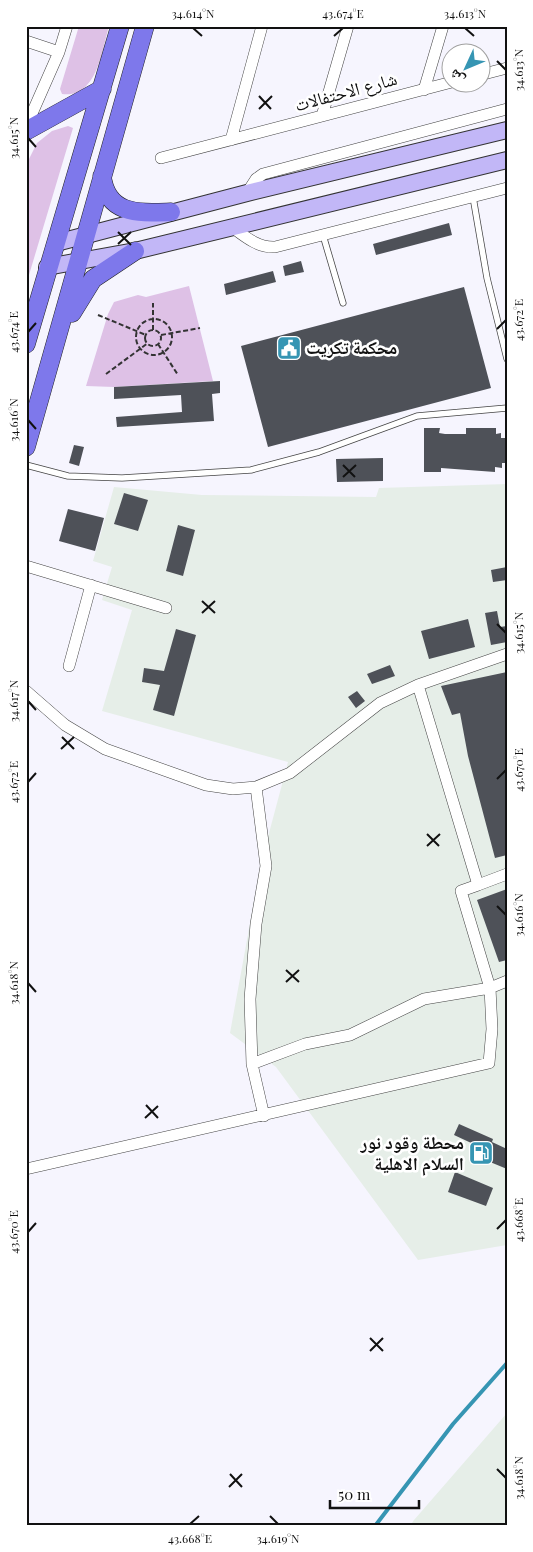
<svg xmlns="http://www.w3.org/2000/svg" width="533" height="1552" viewBox="0 0 533 1552" font-family="'Playfair Display','Noto Naskh Arabic',serif">
<rect width="100%" height="100%" fill="#f6f5fe"/>
<path fill="#e6eee8" d="M507 484V1245L418 1260 276 1067 230 1033 261 863 288 762 102 711 132 610 102 600 112 567 93 561 114 487 202 495 376 497 379 488Z
M507 1413V1526H410L414 1520Z"/>
<path fill="#dec1e6" d="M79 26H109C102 50 97 99 62 94L60 89Z
M68 126 73 128 26 285V165L37 143 52 131Z
M189 286 213 381 114 387 86 386 108 314 114 302 138 295 146 297Z"/>
<path fill="#4e5158" d="M449 223 452 235 376 255 373 244Z
M301 261 304 272 285 276 283 266Z
M273 271 276 282 226 295 224 284Z
M464 287 491 388 268 447 241 346Z
M220 381V393L212 394 214 421 117 427 116 417 182 412 181 395 114 399V387Z
M424 428H440L439 433 445 434H466V428H496V434L501 433V438H507V463H502V468L495 467V472L441 468V472H424Z
M74 445 84 447 79 466 69 463Z
M383 458V481L337 482 336 459Z
M124 493 148 500 138 531 114 524Z
M68 509 104 518 95 551 59 541Z
M178 525 195 530 183 576 166 571Z
M507 567V580L493 582 491 570Z
M497 611 500 627 507 626V642L491 645 485 613Z
M468 619 475 647 429 659 421 631Z
M176 629 196 635 174 716 153 710 160 685 142 682 144 668 164 671Z
M390 665 395 676 372 684 367 674Z
M507 672V855L495 858 468 756 460 713 452 715 441 686Z
M357 691 365 701 356 708 348 697Z
M507 889V960L499 962 477 900Z
M459 1124 493 1139 492 1142 507 1149V1169L478 1157 482 1148 454 1135Z
M455 1172 493 1188 486 1206 448 1192Z"/>
<g fill="none" stroke-linecap="round" stroke-linejoin="round">
<defs>
<path id="lane" d="M473 197 487 278 507 359
M323 235 343 303
M26 465 68 476 122 478 251 470 319 452 417 416 507 408"/>
<path id="street" d="M26 41 59 52
M480 75 507 68
M424 90 443 26
M322 116 348 26
M26 127 59 52 67 26
M231 140 262 26
M161 158 452 82
M247 193 256 179 263 174 507 109
M232 227C244 236 258 248 275 247L507 188
M26 566 166 608
M69 666 91 585
M26 691 65 725 105 749 206 785 233 789 256 787 290 773 380 703 418 685 507 654
M478 885 507 874
M252 1064 250 999 256 924 266 866 256 787
M264 1116 252 1064 305 1044 350 1035 424 999 490 988 507 981
M26 1169 489 1063 492 1029 490 988 461 891 478 885 418 685"/>
<path id="secondary" d="M56 243 247 193 507 130
M47 267 135 251 507 160"/>
<path id="primary" d="M26 131 102 89
M102 176C107 216 140 213 171 212
M72 313 93 279 135 251
M26 344 120 26
M26 447 145 26"/>
</defs>
<use href="#lane" stroke="#444" stroke-width="7"/>
<use href="#street" stroke="#444" stroke-width="12"/>
<use href="#secondary" stroke="#333" stroke-width="18"/>
<use href="#primary" stroke="#222" stroke-width="19"/>
<path stroke="#333" stroke-width="2" stroke-dasharray="5 2.5" stroke-linecap="butt" d="M98 315 146 335
M136 337a18 18 0 1 1 36 0a18 18 0 1 1-36 0Z
M153 330V303
M145 338a8 8 0 1 1 16 0a8 8 0 1 1-16 0Z
M161 335 200 328
M158 344 178 375
M106 374 148 343"/>
<use href="#lane" stroke="#fff" stroke-width="5.5"/>
<use href="#street" stroke="#fff" stroke-width="11"/>
<use href="#secondary" stroke="#c2b7f7" stroke-width="16"/>
<use href="#primary" stroke="#7e78eb" stroke-width="18"/>
<path stroke="#3695b3" stroke-width="4" d="M375 1526 453 1424 507 1363"/>
</g>
<path fill="none" stroke="#111" stroke-width="2" d="M193 28 202 36M465 28 474 36M334 36 343 28M497 61 506 70M259 96 271 109M259 109 272 96M28 138 36 147M118 232 131 245M118 244 131 232M497 329 506 320M28 332 36 323M28 420 36 429M343 465 355 477M343 477 356 465M202 601 215 613M202 613 215 601M497 624 506 633M28 701 36 710M62 737 74 749M61 749 74 737M497 779 506 770M28 782 36 773M427 834 439 846M427 846 440 834M497 906 506 915M286 970 299 982M286 982 299 970M28 983 36 992M146 1105 158 1118M145 1118 158 1106M497 1229 506 1220M28 1232 36 1223M370 1338 383 1351M370 1351 383 1338M497 1469 506 1478M230 1474 242 1487M229 1487 242 1474M270 1516 278 1524M190 1524 199 1516"/>
<defs>
<symbol id="civic-square" viewBox="-11 -11 22 22"><rect x="-9" y="-9" width="18" height="18" rx="4" fill="#3695b3" stroke="#fff"/><path d="M-.6-6.5H3V-4.5H.6V-3L4-1V1h2V6H-6V1h2V-1L-.6-3ZM-1.2 2.5V6h2.4V2.5Z" fill="#fff"/></symbol>
<symbol id="fuel-square" viewBox="-11 -11 22 22"><rect x="-9" y="-9" width="18" height="18" rx="4" fill="#3695b3" stroke="#fff"/><path d="M-5.5-6h7V0h2V4h1.3V-2.5L3-4.5l.8-.8L6-3V5H2.5V1h-1V6h-7ZM-4.2-4.7v3.2H.2V-4.7Z" fill="#fff"/></symbol>
</defs>
<g fill-rule="evenodd">
<use href="#civic-square" x="275" y="334" width="28" height="28"/>
<use href="#fuel-square" x="467" y="1139" width="28" height="28"/>
</g>
<g text-anchor="middle" stroke-width="5" stroke-linejoin="round" paint-order="stroke">
<g font-size="18" fill="#111" stroke="#fff">
<text transform="translate(346 92) rotate(-15)" y="6">شارع الاحتفالات</text>
</g>
<g font-size="18" font-weight="bold" fill="#111" stroke="#fff" text-anchor="start">
<text x="306" y="354">محكمة تكريت</text>
<text x="464" y="1149" text-anchor="end">محطة وقود نور<tspan x="464" dy="21">السلام الاهلية</tspan></text>
</g>
</g>
<rect width="533" height="1552" fill="none" stroke="#ffffff" stroke-width="55"/>
<g transform="translate(466 68) rotate(226)"><circle r="24" fill="#ffffff" stroke="#a0a0a0"/>
<path d="M0-4L9 19L0 12L-9 19Z" fill="#3695b3"/>
<text y="-8" font-size="14" font-weight="bold" text-anchor="middle" fill="#111111">ش</text>
</g>
<path d="M330 1500v8h89v-8" fill="none" stroke="#111111" stroke-width="2.5"/>
<text x="338" y="1500" font-size="15" fill="#111111" stroke="#ffffff" stroke-width="4" paint-order="stroke">50 m</text>
<rect x="28" y="28" width="478" height="1496" fill="none" stroke="#111" stroke-width="2"/>
<g font-size="12" text-anchor="middle" fill="#111">
<text x="193" y="18">34.614°N</text>
<text x="343" y="18">43.674°E</text>
<text x="465" y="18">34.613°N</text>
<text transform="translate(519 70) rotate(-90)" y="4">34.613°N</text>
<text transform="translate(14 138) rotate(-90)" y="4">34.615°N</text>
<text transform="translate(519 320) rotate(-90)" y="4">43.672°E</text>
<text transform="translate(14 332) rotate(-90)" y="4">43.674°E</text>
<text transform="translate(14 420) rotate(-90)" y="4">34.616°N</text>
<text transform="translate(519 633) rotate(-90)" y="4">34.615°N</text>
<text transform="translate(14 701) rotate(-90)" y="4">34.617°N</text>
<text transform="translate(519 770) rotate(-90)" y="4">43.670°E</text>
<text transform="translate(14 782) rotate(-90)" y="4">43.672°E</text>
<text transform="translate(519 915) rotate(-90)" y="4">34.616°N</text>
<text transform="translate(14 983) rotate(-90)" y="4">34.618°N</text>
<text transform="translate(519 1220) rotate(-90)" y="4">43.668°E</text>
<text transform="translate(14 1232) rotate(-90)" y="4">43.670°E</text>
<text transform="translate(519 1478) rotate(-90)" y="4">34.618°N</text>
<text x="190" y="1543">43.668°E</text>
<text x="278" y="1543">34.619°N</text>
</g>
</svg>
